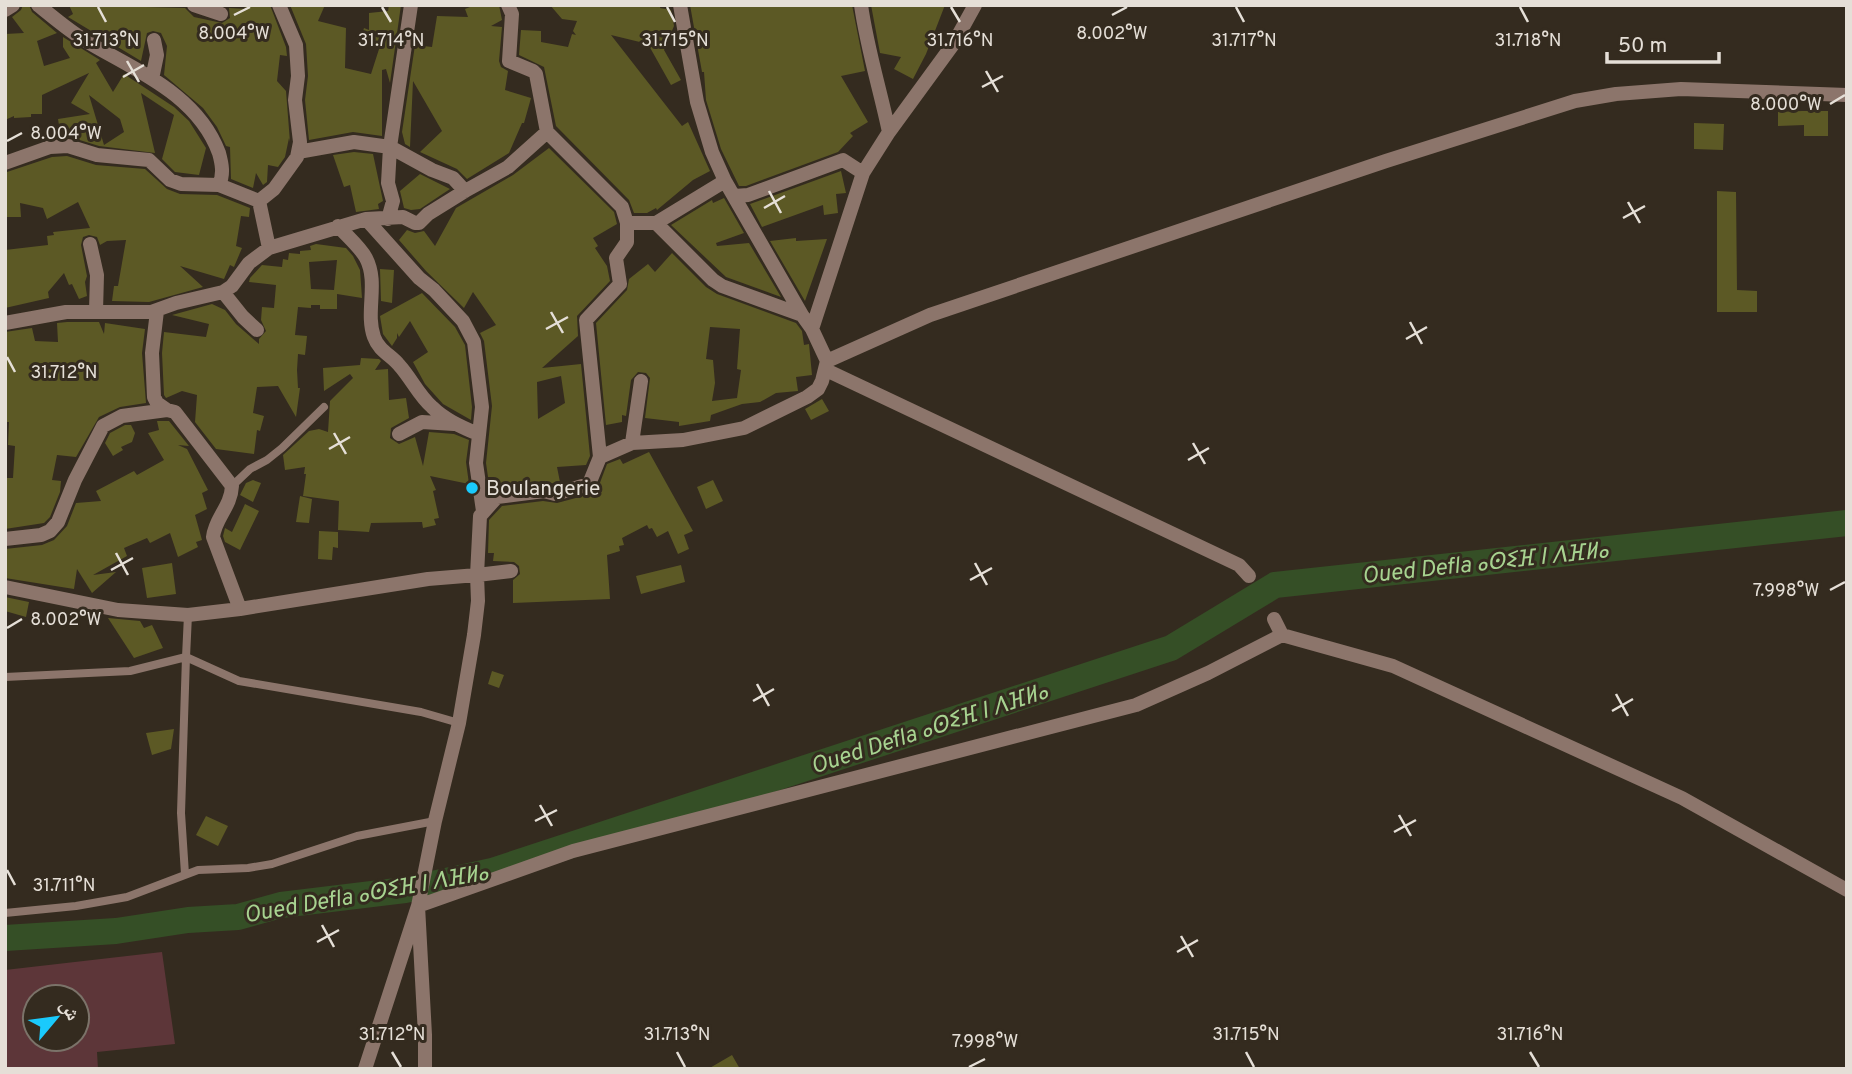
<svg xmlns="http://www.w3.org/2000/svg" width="1852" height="1074" viewBox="0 0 1852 1074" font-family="Overpass,'Noto Naskh Arabic','Noto Sans Tifinagh',sans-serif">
<rect width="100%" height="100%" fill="#342b1f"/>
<path fill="#5d3639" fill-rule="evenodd" d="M162 952 175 1044 97 1052 98 1069H5V970ZM35 997H77V1039H35Z"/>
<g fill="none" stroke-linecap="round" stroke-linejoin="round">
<path stroke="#354f26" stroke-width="26" d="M5 938 116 931 188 920 238 917 281 905 405 890 492 871 1171 648 1275 585 1847 523"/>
</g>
<path fill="#5c5925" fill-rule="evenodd" d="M23 5H29L32 12 57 33 37 41 44 66 70 58 63 47V37L100 60 96 63 113 92 124 74 174 107 189 121 206 148 199 175 175 172 162 159 174 115 141 93 155 153 99 146 70 137H61L58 119 90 114 71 103 89 73 42 95V114H31V117L14 118V116L5 120V34L24 33 12 17 21 10ZM89 95 120 119 124 132 104 145Z
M69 5 185 8 194 17 222 23 230 18 229 8 248 9 240 5H270L286 47 287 56 280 55 277 81 286 91 290 142 289 138 285 157 278 167 268 165 267 182 263 185 256 173 253 188 231 179 230 147 226 146 217 127 203 108 164 75 167 46 161 33 153 31 147 33 141 61 68 17 73 14Z
M290 5H325L318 21 346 28 345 68 371 74 380 46 360 41 364 28 369 30V13L388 11 389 5H401L390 83 386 69 382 70V136L353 132 309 140 305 100 308 76 306 44Z
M469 5H499L502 20 491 26 502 27 499 61 501 67 508 71 505 90 531 98 524 123H522L509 153 467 179 457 169 420 152 442 131 413 81 410 147 405 144 402 132 415 45 432 47 437 16 468 17 465 9 470 7Z
M550 5H661L660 8 671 10 674 26 664 50 681 80 671 85 648 44 611 35 682 126 688 122 710 171 693 180 657 210 656 208 647 213H634L629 200 556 126 544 67 519 55 521 30 541 31V42L568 47 572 34 576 35 573 31 577 21 562 19Z
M690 5H852L865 71 841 76 868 122 850 133 853 136 838 152 746 186H739L721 149 706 100 704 72H702Z
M871 5H945L926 54 913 79 894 69 901 57 880 53Z
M1802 111H1828V136H1804V125L1778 126V112Z
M1694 123 1724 124 1723 150 1694 149Z
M549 148 614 212 617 224 593 238 598 246 595 248 607 266 610 281 577 316 578 336 542 368 581 364 590 456 586 465 557 467 560 482 555 484 543 481 496 487 490 491 486 463 492 406 484 341 480 333 496 325 473 292 464 308 426 271 399 240 407 230 415 233 424 231 435 246 456 208 513 175ZM561 376 565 403 538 419 537 382Z
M354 152 373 154 383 201 378 204 379 209 356 212 350 185 344 187 333 155Z
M67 156 96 165 145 169 167 189 180 194 217 195 250 208 249 217 241 216 236 246 242 248 234 267 230 265 224 279 180 266 203 287 149 302 112 301 114 286H118L126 240 107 241 100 245 97 237 89 235 83 237 81 245 87 276 85 282 87 296 79 299 72 284 69 285 64 273 48 292 49 298 5 308V250L48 245 47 236 54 235 53 232 90 228 78 202 47 219 43 208 20 203 21 217H5L7 172 52 157Z
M841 171 846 193 836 194 838 213 824 215 823 205 762 227 750 204Z
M420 174 450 189 420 209 411 210 404 208 400 191Z
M1717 191 1736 192 1737 290 1757 291V312H1717Z
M724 198 744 233 716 243 717 246 749 243 781 297 726 277 671 225 712 200 713 203Z
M796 238V241L827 239 805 301 770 241Z
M316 244 346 248 353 256 360 270 362 298 337 294V309H320V305H311V308L298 307 295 335 307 336 305 355 298 354 297 370 298 388H300L296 417 278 386 257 387 253 413 264 416 260 431 257 430 254 454 216 449 195 422 197 395 182 391 166 398 164 395 162 353 164 332 206 337 209 324 172 315 212 304 225 310 236 324 259 344V339L266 331 261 320 262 307 274 308 276 285 249 282 250 278 262 265 282 267 283 259 288 260 289 253 300 254V251L311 250 310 246ZM337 260 334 290 311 289 309 262Z
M672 253 706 287 717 294 796 323 802 331 804 345 809 344 812 375 796 377 798 391 776 393 760 402 742 404 711 415 710 421 679 426V422L645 418 650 378 646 373 638 372 631 380 626 416 622 415V422L606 425 596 323 627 290 629 279 648 264 655 272ZM710 327 740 329 737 369 741 370 737 398 712 401 715 383 713 360 706 359Z
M380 269 394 270 392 303 381 301Z
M422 293 455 327 465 345 472 407 471 420 443 404 425 384 413 362 428 352 410 321 399 337 397 333V338L392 346 383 334 380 316Z
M67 322H99L104 334 105 323 145 329 142 353 146 403 120 407 99 417 76 457 57 455 52 480 61 481 60 492 50 517 44 523 5 529V478H13L15 446 8 445 9 422H5V332L32 328 35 341 58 342 57 323Z
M361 358 379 359 381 361 375 370 388 369 389 400 406 398 409 418 391 428 390 438 399 444 415 437 423 466 429 432 454 434 469 440 466 462 469 484 430 476 436 490 433 491 439 518 434 519 436 525 423 528 422 522 371 523 369 532 338 530 339 501 303 496 306 474H304L305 467 285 470 283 455 309 431 319 429 328 432 330 401 353 378 350 374 324 391 323 368 360 365Z
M822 399 829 411 811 420 805 409Z
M157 421H169L189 446 178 445 187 449 208 490 202 493 207 509 195 515 202 540 196 542 198 547 178 557 170 533 150 543 147 538 124 548 127 556 93 575 116 572 92 593 77 569 74 589 5 578V549L42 545 54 540 67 526 76 503 101 501 96 491 134 471 137 475 164 460 148 433 159 430Z
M125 425H131L135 433 132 442 121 447 123 450 113 456 105 443 110 433Z
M649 452 693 531 684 535 689 549 678 554 668 531 657 537 652 528 649 529 647 525 622 538 624 545 619 546 620 551 607 555 610 599 513 603V580L520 574 519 566 514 562 493 561 494 553H488L489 520 502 506 543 501 557 503 587 495 600 494 598 488 607 464 620 459 623 464Z
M253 480 261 483 253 502 240 495 246 483Z
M713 480 723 501 706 509 697 487Z
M300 496 312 499 309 523 296 522Z
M245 504 259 511 240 550 225 542 223 536 225 528 232 532Z
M319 531 338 532V548L333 547 332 560 318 559Z
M172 563 176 594 147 598 142 568Z
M681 565 685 582 641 594 636 576Z
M5 597 29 602 26 617 5 611Z
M108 618 140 621 144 628 152 625 163 648 134 658Z
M492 671 504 675 499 688 488 684Z
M174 729 171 749 152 755 146 733Z
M206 816 228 826 218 846 196 835Z
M732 1055 740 1069H708Z"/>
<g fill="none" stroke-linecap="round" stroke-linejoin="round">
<path stroke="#8c756b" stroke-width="8" d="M232 486 250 469 267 460 282 448 324 407
M5 677 130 671 186 657 188 615
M185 874 181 813 186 657 239 681 421 712 459 723
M5 913 76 906 127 897 198 870 248 868 272 864 357 836 435 821"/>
<path stroke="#8c756b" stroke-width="14" d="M38 5C53 17 69 31 86 41 136 71 197 94 219 153 222 164 224 174 219 185L259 201 269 248
M194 5 221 14
M411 5 390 147 432 170 453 178 465 191
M508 5 512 14 509 61 533 71 536 74 547 132
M680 5 697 102 712 152 725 181 802 315
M861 5C867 48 880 89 889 132
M5 10 13 5
M152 79 157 55 154 40
M298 152 354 142 390 147 388 183 393 201 388 219
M5 163 50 147 68 146 97 155 149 160 170 180 181 184 219 185
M735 196 748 195 843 160 863 173
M259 201 274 189 297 157 300 142 295 100 298 76 296 45 279 5
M366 219 419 278 434 290 463 321 474 342 482 407 476 463 483 511
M656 223 725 181
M338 226C347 236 360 247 366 258 379 283 365 312 374 337 379 351 391 355 399 365 411 378 419 396 432 407 445 420 462 427 478 434
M90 244 97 275 96 311
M223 292 243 317 257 330
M157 311 152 353 154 397 157 403 167 410
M5 323 66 312H151L176 303 223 292 232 286 249 263 269 248 366 219 403 217 415 223H419L428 214 465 191 508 167 547 132 622 207 627 223H656L713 280 722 286 802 315 812 329
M827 361 930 315 1386 161 1575 101 1616 94 1681 89 1847 95
M826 370 1239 565 1249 576
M399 434 422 422 454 424
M632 443 641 381
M600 457 586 320 620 284 616 258 627 242V223
M5 539 41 535 50 531 58 522 75 480 103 426 122 416 167 410 175 412 232 486C231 507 215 518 213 537L240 609
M5 587 118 610 188 615 240 609 428 579 477 575 480 516 497 497 544 491 555 494 589 484 600 457 632 443 683 440 744 428 807 397 818 389 822 381 827 361 812 329 863 173 889 132 954 43 975 5
M1274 619 1282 635 1393 666 1682 798 1847 890
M365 1069 418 906 573 851 1136 705 1208 673 1282 635
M425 1069V1035L418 906 435 821 459 723 474 635 478 601 477 575 511 571"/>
</g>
<path fill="none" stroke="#e5dfd7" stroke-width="2.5" d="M98 7 106 22M382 7 391 22M667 7 675 22M951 7 960 22M1236 7 1244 22M1520 7 1528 22M234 15 250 7M1112 15 1127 7M127 61 139 82M986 71 998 92M123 77 144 65M982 87 1003 76M1830 104 1845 95M7 141 22 133M769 191 781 213M1628 202 1640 223M764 208 785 196M1623 218 1645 206M551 312 563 333M1410 322 1422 344M546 329 568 317M1406 339 1427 327M7 357 15 372M334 433 346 454M1193 443 1205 464M329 449 350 437M1188 460 1209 448M116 553 128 575M975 563 987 585M111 570 133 558M970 580 992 568M1830 590 1845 582M7 628 22 619M757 684 769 706M1616 694 1628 716M753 701 774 689M1612 711 1633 699M540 805 552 826M1399 815 1411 836M535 821 557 810M1394 832 1416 820M7 870 15 885M322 925 334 947M1181 936 1193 957M317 942 339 930M1177 952 1198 940M392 1052 401 1067M677 1052 685 1067M1246 1052 1254 1067M1530 1052 1539 1067M969 1067 985 1059"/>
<circle fill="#1acafc" stroke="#342b1f" stroke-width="2.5" cx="472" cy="488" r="7"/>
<g text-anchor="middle" stroke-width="6" stroke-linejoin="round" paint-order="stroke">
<g font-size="21" fill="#e5dfd7" stroke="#342b1f" text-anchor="start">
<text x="486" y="495">Boulangerie</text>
</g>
<g font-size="23" font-style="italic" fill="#a7d390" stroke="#342b1f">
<text transform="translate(1485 562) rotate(-6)" y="8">Oued Defla ⴰⵙⵉⴼ ⵏ ⴷⴼⵍⴰ</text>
<text transform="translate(929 728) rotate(-18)" y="8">Oued Defla ⴰⵙⵉⴼ ⵏ ⴷⴼⵍⴰ</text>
<text transform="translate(366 893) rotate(-10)" y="8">Oued Defla ⴰⵙⵉⴼ ⵏ ⴷⴼⵍⴰ</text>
</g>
</g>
<g font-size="18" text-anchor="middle" fill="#e5dfd7" stroke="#342b1f" stroke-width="6" stroke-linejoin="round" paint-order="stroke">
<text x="234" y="39">8.004°W</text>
<text x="1112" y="39">8.002°W</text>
<text x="106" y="46">31.713°N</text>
<text x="391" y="46">31.714°N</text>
<text x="675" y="46">31.715°N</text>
<text x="960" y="46">31.716°N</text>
<text x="1244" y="46">31.717°N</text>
<text x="1528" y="46">31.718°N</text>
<text x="1786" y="110">8.000°W</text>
<text x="66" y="139">8.004°W</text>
<text x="64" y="378">31.712°N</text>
<text x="1786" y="596">7.998°W</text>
<text x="66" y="625">8.002°W</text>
<text x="64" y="891">31.711°N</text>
<text x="392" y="1040">31.712°N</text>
<text x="677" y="1040">31.713°N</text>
<text x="1246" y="1040">31.715°N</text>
<text x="1530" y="1040">31.716°N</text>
<text x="985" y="1047">7.998°W</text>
</g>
<rect width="1852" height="1074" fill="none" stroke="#e5dfd7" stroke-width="14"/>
<g transform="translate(56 1018) rotate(61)"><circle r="33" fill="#342b1f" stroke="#7b7369" stroke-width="2"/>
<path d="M0-5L12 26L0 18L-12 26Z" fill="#1acafc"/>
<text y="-10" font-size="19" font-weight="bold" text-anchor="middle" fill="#e5dfd7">ش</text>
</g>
<path d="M1607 52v10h112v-10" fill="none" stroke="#e5dfd7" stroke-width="3.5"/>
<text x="1618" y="52" font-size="21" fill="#e5dfd7" stroke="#342b1f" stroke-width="5" paint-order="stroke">50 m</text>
</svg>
